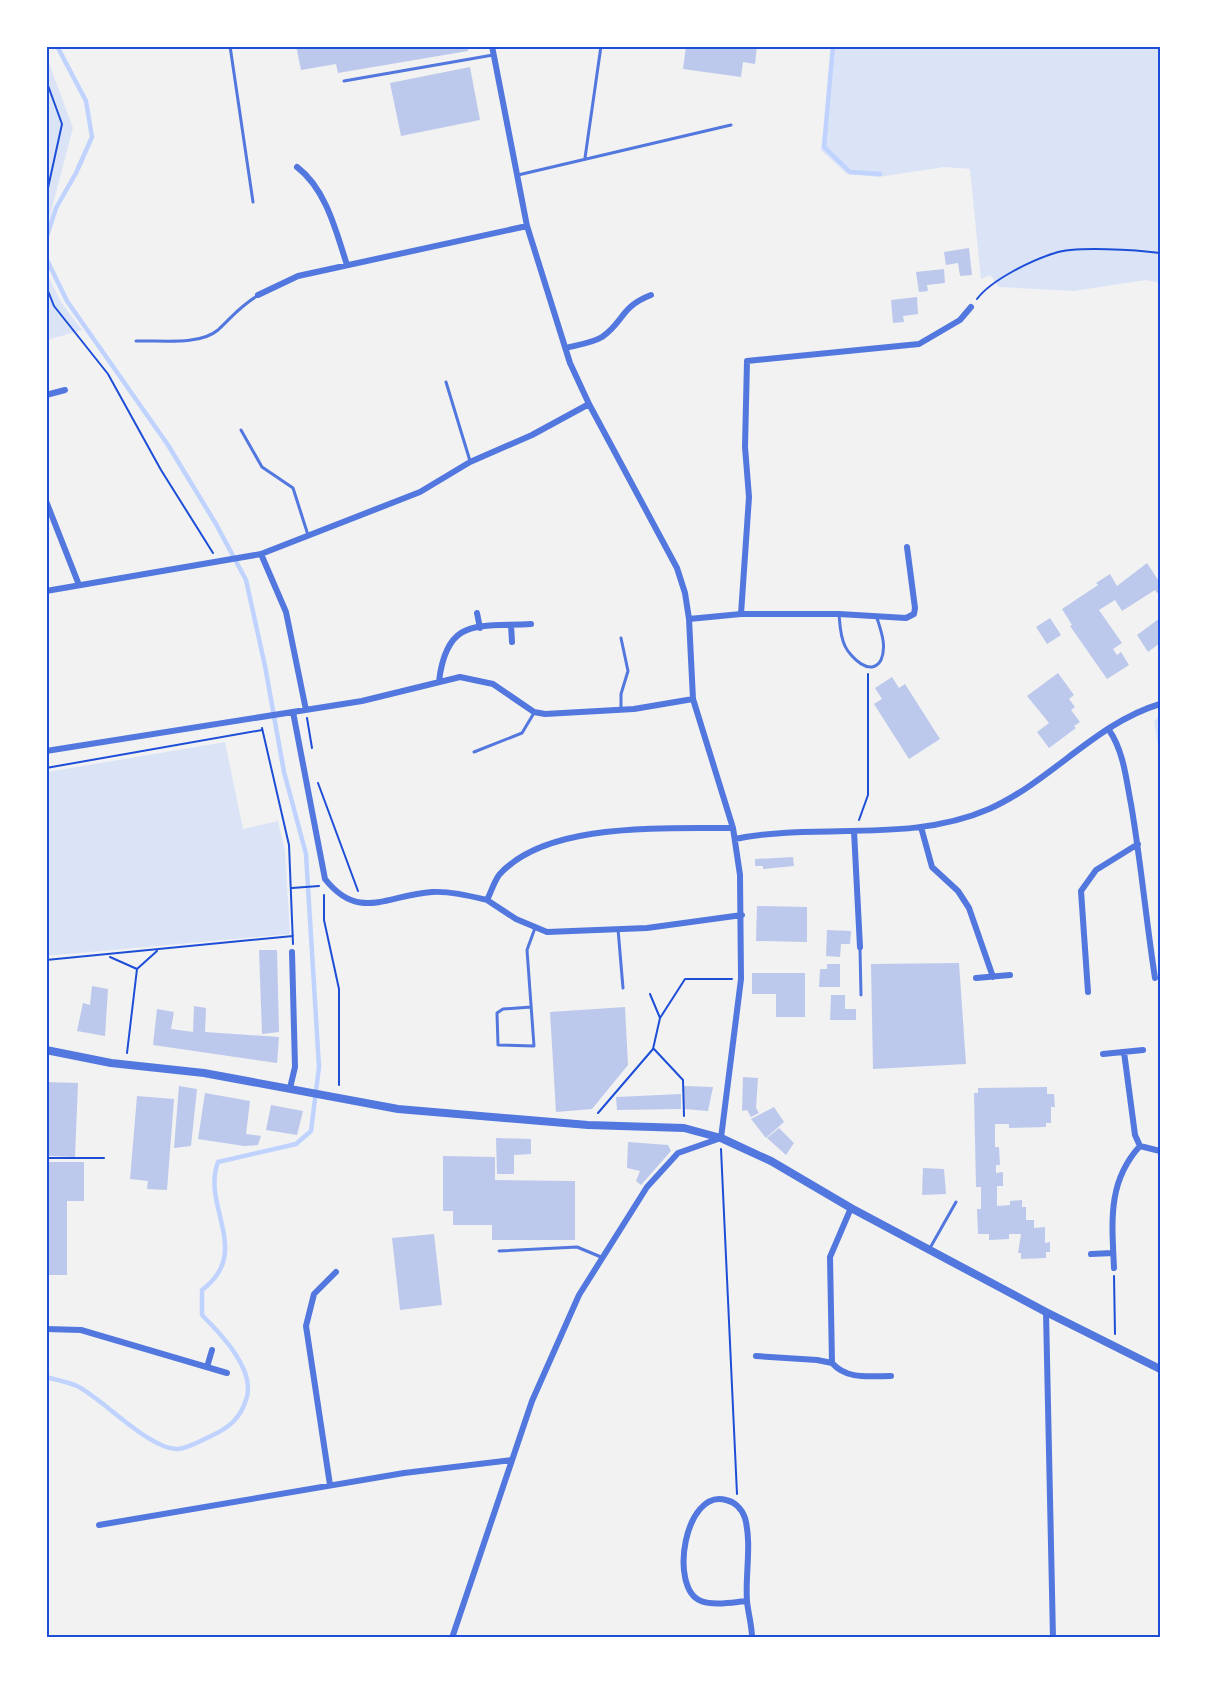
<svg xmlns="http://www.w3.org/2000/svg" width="1207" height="1684" viewBox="0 0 1207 1684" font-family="Roboto,sans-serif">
<rect width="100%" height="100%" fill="#f2f2f2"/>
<path fill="#dbe4f7" d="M834 47H1160V283L1146 280 1074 291 999 287 990 275 981 279 970 169 945 167 878 177 847 174 821 150Z
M47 58 73 128 47 227Z
M46 272 61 302 82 330 47 340Z
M1160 715V759L1154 721Z
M225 742 243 829 278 821 285 851 290 934 47 956V772Z"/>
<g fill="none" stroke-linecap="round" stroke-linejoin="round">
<path stroke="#bfd3fe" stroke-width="4.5" d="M833 46 824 147 850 172 880 174
M46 239 56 208 76 173 92 137 86 101 57 46
M46 258 67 301 168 445 216 524 246 580 265 666 284 772 306 854 319 1067 311 1131 296 1144 218 1162C201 1206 253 1252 202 1290V1315C221 1334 257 1371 246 1400 240 1418 230 1427 213 1435 202 1440 190 1448 178 1449 151 1451 102 1398 77 1386 68 1382 56 1380 46 1377"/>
</g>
<path fill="#bdc9ec" d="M296 46H467L468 51 338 73 336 64 301 70Z
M686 46H757L755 64 743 62 741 77 683 69Z
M470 67 480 120 401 136 390 83Z
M969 248 972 275 960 276 958 263 946 265 944 252Z
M944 269 945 283 927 285 928 291 919 292 916 272Z
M917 297 918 314 903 316 904 322 893 323 891 300Z
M1147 563 1160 583V591L1157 593 1155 590 1122 611 1115 600 1099 610 1122 643 1113 649 1117 655 1121 652 1129 665 1107 679 1070 626 1072 625 1062 609 1098 585 1096 583 1110 574 1117 586Z
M1050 618 1061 635 1047 644 1036 627Z
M1160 618V643L1148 652 1137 635Z
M1058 673 1074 695 1069 699 1075 707 1071 710 1080 722 1074 726 1076 728 1049 748 1037 732 1049 723 1027 696Z
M892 677 899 688 905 684 940 739 909 759 874 704 882 699 875 688Z
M793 857 794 866 763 869V866H755V859Z
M757 906 807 907V942L756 941Z
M827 930 851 931 850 944H841L840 957 826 956Z
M259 950H277L279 1032 262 1034Z
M959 963 966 1064 873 1069 871 964Z
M827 964H840V987H819L820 969H827Z
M752 973H805V1017H776V994H752Z
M92 986 108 989 105 1036 77 1031 83 1003 90 1005Z
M831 995H845V1009H856V1020H830Z
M194 1006 206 1008 205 1032 279 1037 277 1063 153 1045 157 1009 174 1012 171 1029 193 1032Z
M625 1007 628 1065 592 1109 556 1112 550 1012Z
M743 1077 758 1078 756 1108 759 1113 751 1117 747 1110 742 1111Z
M46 1082 78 1083 75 1157 46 1156Z
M179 1086 197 1089 191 1146 174 1148Z
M684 1086 713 1087 708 1111 684 1109Z
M1047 1087V1094H1054L1055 1107H1051V1123H1046V1127L1009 1128V1124H995V1147H999L1000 1165H996V1173L1003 1172V1186H997V1206L1010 1205V1201L1022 1200V1207H1026V1220H1034V1228L1045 1227V1243L1050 1242V1252H1046V1258L1021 1259V1253H1018L1021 1234H1009V1239L989 1240V1234H978L977 1209H981V1187H976L974 1093H978V1088Z
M205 1093 250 1101 246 1134 261 1136 258 1145 244 1146 198 1139Z
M681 1094V1109L617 1110 616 1097Z
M137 1096 174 1099 167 1190 147 1189 148 1181 130 1179Z
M271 1105 303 1111 297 1135 266 1130Z
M774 1107 784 1122 766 1138 751 1119Z
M779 1128 794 1143 786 1155 767 1138Z
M496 1138 531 1139V1154L514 1155V1174H497Z
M628 1142 668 1145 671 1151 641 1185 636 1181 640 1171 627 1168Z
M443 1156 495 1157V1180L575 1181V1240H492V1225H453V1211H443Z
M46 1162H84V1201H67V1275H46Z
M923 1168 944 1169 946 1194 922 1195Z
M434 1234 442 1305 400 1310 392 1238Z"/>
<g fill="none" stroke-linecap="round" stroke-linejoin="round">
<path stroke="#1d4ed8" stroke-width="2" d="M46 80 62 124 46 197
M46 286 54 306 108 374 161 470 213 553
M977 299C991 280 1032 260 1055 253 1075 246 1138 250 1160 253
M307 718 312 748
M262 728 289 845 293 944
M46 768 262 730
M318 783 358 891
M859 820 868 795V674
M292 888 319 886
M324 895V920L339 989V1085
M110 957 137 969
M46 960 293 936
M650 994 660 1018
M654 1049 683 1080 684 1116
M127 1053 137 969 157 951
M598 1113 653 1049 660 1018 685 979H732
M721 1149 737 1494
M46 1158H104
M1114 1276 1115 1334"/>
<path stroke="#5277de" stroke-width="3" d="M230 46 253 202
M344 81 493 55
M585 158 601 46
M518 175 731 125
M136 341C160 340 199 346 218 330 233 316 238 308 257 296
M446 382 470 461
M241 430 262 467 293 488 308 535
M839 614C840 625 840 636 845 646 850 657 871 678 881 660 887 646 881 631 877 618
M621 638 628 671 621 694V709
M474 752 522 733 534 713
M618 929 623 988
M860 949 861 995
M531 1007 503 1009 497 1013 498 1045 534 1046 527 950 535 928
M930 1248 956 1202
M499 1251 577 1247 601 1257"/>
<path stroke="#5277de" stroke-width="6" d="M297 167C326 189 336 231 347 265
M258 295 298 276 527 226
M566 348C577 345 592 343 602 337 624 322 620 307 651 295
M46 395 65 390
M46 501 79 585
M261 554 286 612 306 710
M46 591 261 554 420 492 470 462 532 435 589 404
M477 613 480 628
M741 614 749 497 745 447 747 361 919 344 960 320 971 307
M689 619 741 614H839L906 618 914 614 915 608 907 547
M511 625 512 642
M439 681C447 617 477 627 531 624
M293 712 325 879C359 922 387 895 432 892 450 891 470 896 487 900 491 892 494 882 499 875 547 821 666 829 733 828
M1109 730C1124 752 1126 779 1131 804 1141 862 1146 920 1155 978
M46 751 362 701 460 677 493 684 534 712 545 714 634 709 693 699
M921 827 932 867 958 891 969 908 993 977
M854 831 860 947
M735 839C818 822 909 844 989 809 1050 782 1096 723 1160 704
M487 900 516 919 547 932 647 928 742 915
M976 978 1010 975
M1088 992 1081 891 1096 870 1138 844
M1124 1052 1135 1135 1140 1146 1160 1151
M1103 1054 1143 1050
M290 1088 295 1067 292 952
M851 1208 830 1257 832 1363C847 1380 869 1376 891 1376
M1091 1254 1113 1253
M1114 1268C1112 1222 1107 1182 1140 1146
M1046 1312 1053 1638
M46 1329 81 1330 227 1373
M756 1356 817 1360 832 1363
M207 1367 212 1350
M330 1485 306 1326 314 1294 336 1272
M99 1525 404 1473 512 1460
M747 1601C734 1602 714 1606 701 1601 668 1588 685 1488 726 1500 735 1502 742 1509 745 1518 752 1544 745 1575 747 1601 748 1613 752 1625 752 1638
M452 1638 532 1401 579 1295 647 1187 678 1153 721 1138 741 979 740 875 733 828 693 699 689 619 685 593 677 568 589 404 570 363 527 226 492 46"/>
<path stroke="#5277de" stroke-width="8" d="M46 1050 111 1063 204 1073 398 1109 588 1125 684 1128 721 1138 771 1161 851 1208 1046 1312 1160 1369"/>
</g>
<rect width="1207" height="1684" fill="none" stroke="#ffffff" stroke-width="96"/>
<rect x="48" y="48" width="1111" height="1588" fill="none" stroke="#1d4ed8" stroke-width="2"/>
</svg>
